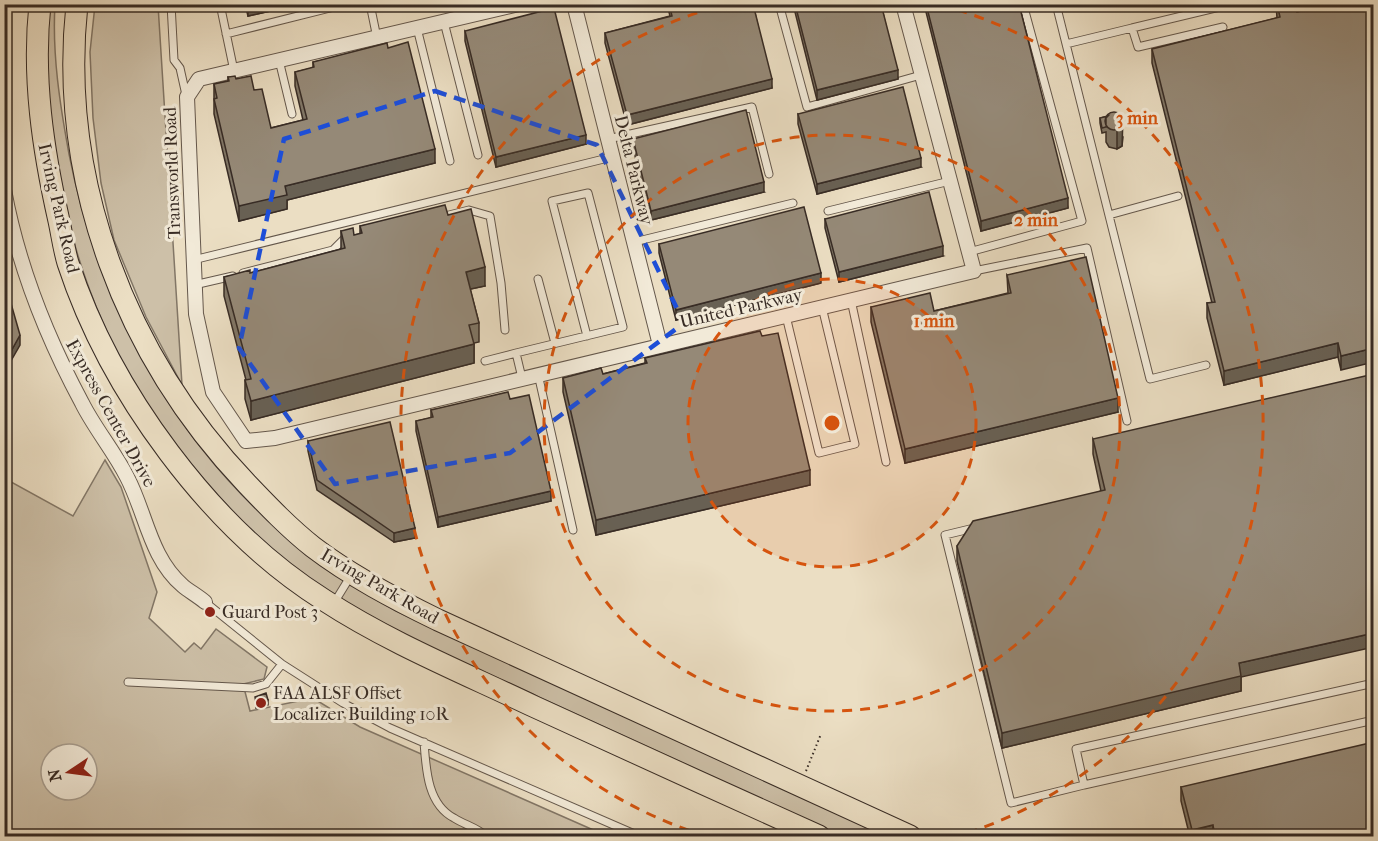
<svg xmlns="http://www.w3.org/2000/svg" width="1378" height="841" viewBox="0 0 1378 841" font-family="'IM FELL French Canon',serif">
<rect width="100%" height="100%" fill="#ebdec3"/>
<filter id="stains"><feTurbulence type="fractalNoise" baseFrequency=".00333" numOctaves="4"/><feColorMatrix values="0 0 0 0 .2 0 0 0 0 .09 0 0 0 0 .02 0 0 0 .5 -.17"/></filter>
<radialGradient id="worn" r=".72"><stop offset=".6" stop-color="#630" stop-opacity="0"/><stop offset="1" stop-color="#630" stop-opacity=".3"/></radialGradient>
<path fill="#cdc0a8" stroke="#827666" stroke-width="1.5" fill-rule="evenodd" d="M50 5H55C52 54 60 105 69 154 100 311 180 455 308 554 335 575 366 594 396 611L886 836H842L419 642C383 623 347 604 313 581 229 523 145 417 103 323 62 229 38 107 50 5Z
M95 5H158L182 385 146 317 114 240 101 183 93 118 90 52Z
M105 460 121 487 157 592 149 618 185 652 194 643 201 649 216 629 267 667 264 679 243 684 250 711 313 698 360 727 607 836H5L4 478 73 516ZM51 754H87V790H51Z"/>
<g fill="none" stroke-linecap="round" stroke-linejoin="round">
<defs>
<path id="service" d="M171 4 174 60 180 68 186 95
M220 4 234 71
M370 4 377 38
M779 4 807 107 921 75
M1056 4 1150 379 1206 365
M444 22 478 155
M1223 27 1138 47 1132 28 1232 4
M417 28 450 161
M226 34 346 4
M1066 44 1132 28
M279 60 292 114
M608 139 752 107 769 174
M828 211 950 181
M1109 215 1178 196
M441 217 469 210 490 216 501 283 505 330
M634 242 793 203
M969 252 1082 221 1023 4
M193 260 612 157
M974 271 1087 248 1127 421
M243 273 333 250 343 240 348 239
M538 279 555 343
M194 285 233 276
M851 300 886 462
M786 316 819 453 855 444 822 307
M485 361 516 353
M538 374 573 530
M522 378 516 353 623 327 588 193 552 201 587 336
M974 528 945 535 1011 803 1084 785
M205 602 282 664 343 703 390 728 639 836
M334 603 350 577
M128 682 253 688 266 684 282 664
M1374 683 1076 749 1084 785 1374 720
M424 742C426 768 427 804 454 818 465 825 476 827 486 836"/>
<path id="minor" d="M519 4 199 79 187 97 196 314 213 392 246 441 275 438 974 271 903 4
M574 4 660 345
M4 190C18 265 46 336 82 403 95 429 114 451 127 477 146 513 150 558 183 586 189 591 198 596 205 602"/>
<path id="primary" d="M40 4C32 77 43 150 59 221 62 235 64 250 68 263 110 391 210 528 324 600 390 643 464 673 535 707 630 751 724 793 819 836
M77 4C58 181 126 357 247 484 268 506 289 528 313 547 351 576 395 599 438 620L910 836"/>
</defs>
<use href="#service" stroke="#65584c" stroke-width="9"/>
<use href="#minor" stroke="#65584c" stroke-width="16"/>
<use href="#primary" stroke="#382c25" stroke-width="23"/>
<path stroke="#382c25" stroke-width="2" stroke-dasharray="1.5 3" stroke-linecap="butt" d="M806 771 821 734"/>
<use href="#service" stroke="#f2ead8" stroke-width="7"/>
<use href="#minor" stroke="#f2ead8" stroke-width="14"/>
<use href="#primary" stroke="#ebdec3" stroke-width="21"/>
</g>
<path fill="#807666" stroke="#382c25" stroke-width="1.5" d="M245 4H284V8L248 16Z
M667 4H753L772 88 627 125 605 43V33L670 16Z
M793 4H881L898 79 817 100Z
M924 4H1019L1068 208 981 231Z
M1276 4H1295L1297 12 1318 7V4H1374L1341 370 1338 357 1224 385 1207 318V303H1212L1152 63V49L1277 18Z
M465 31 586 144 496 167 465 41Z
M388 48 435 163 287 200V209L239 221 214 114V84L228 81V77L236 79 254 90 271 128 303 120 295 86V72L313 68V62Z
M798 114 921 167 817 194 798 124Z
M1108 116 1123 137 1122 146 1117 149 1109 147 1106 142V132L1102 133 1100 123V118Z
M633 139 764 192 651 220 633 148Z
M448 215 485 286 470 289 479 323V342L474 343V363L251 420 245 399V380H246L224 296V277L250 273 341 249V231L354 235 360 234V226Z
M825 219 943 256 839 282 825 228Z
M659 244 821 283 676 320 659 253Z
M1007 275 1118 412 905 463 871 322V307L934 311 1008 293Z
M762 336 810 485 596 535 563 392V378L603 374 645 363V358Z
M510 399 551 501 438 527 416 431V421L431 418V410Z
M1093 439 1241 677V691L1002 748 957 561V546L1101 491 1093 454Z
M308 441 415 538 394 542 317 490 308 451Z
M1181 787 1374 837H1190L1181 801Z"/>
<path fill="#686053" stroke="#382c25" stroke-width="1.5" d="M256 4H284V8L248 16V6Z
M898 70V79L817 100V90Z
M772 79V88L627 125V115Z
M1123 118 1122 146 1117 149V130Z
M586 135V144L496 167V157Z
M435 149V163L287 200V209L239 221V206L285 186Z
M921 158V167L817 194V184Z
M764 182V192L651 220V211Z
M1068 198V208L981 231V221Z
M943 246V256L839 282V272Z
M485 267V286L466 290V272Z
M821 273V283L676 320V310Z
M20 335V345L4 373V364Z
M1338 343V357L1224 385V371Z
M474 344V363L251 420V401Z
M1374 348V362L1341 370V356Z
M1118 398V412L905 463V449Z
M810 470V485L596 535V520Z
M551 491V501L438 527V517Z
M415 528V538L394 542V533Z
M1374 633V647L1241 677V691L1002 748V733L1239 663Z
M268 700V705L256 708V703Z
M1213 825V837H1192V830Z"/>
<path fill="#958977" stroke="#382c25" stroke-width="1.5" d="M669 4H753L772 79 627 115 605 33 672 16Z
M795 4H881L898 70 817 90Z
M926 4H1019L1068 198 981 221Z
M1277 4H1295L1297 12 1322 6V4H1374V348L1341 356 1338 343 1224 371 1207 303 1215 302 1152 49 1280 17Z
M554 8 586 135 496 157 465 31Z
M408 42 435 149 285 186 287 195 239 206 214 99 217 98 214 84 229 81 228 77 235 76 236 79 251 76 254 90 262 89 271 128 307 119 295 72 314 67 313 62 387 43 388 48Z
M903 87 921 158 817 184 798 114Z
M746 110 764 182 651 211 633 139Z
M1105 121a9 9 0 1 1 18 0a9 9 0 1 1-18 0Z
M1108 116 1106 118V127L1102 128 1100 118Z
M929 192 943 246 839 272 825 219Z
M445 205 448 215 471 209 485 267 466 272 479 323 469 325 474 344 251 401 245 380 251 379 224 277 250 270V273L345 248 341 231 353 228 354 235 362 233 360 226Z
M804 207 821 273 676 310 659 244Z
M1086 257 1118 398 905 449 871 307 930 293 934 311 1011 293 1007 275Z
M4 279 20 335 4 364Z
M760 331 762 336 778 333 810 470 596 520 563 378 601 368 603 374 647 363 645 358Z
M1374 374V633L1239 663 1241 676 1002 733 957 546 973 521 1105 490 1093 439Z
M508 392 510 399 529 395 551 491 438 517 416 421 433 417 431 410Z
M390 422 415 528 394 533 317 480 308 441Z
M266 693 268 700 256 703 255 697Z
M1374 742V837H1215L1213 825 1192 830 1181 787Z"/>
<path fill="none" stroke="#1d4ed8" stroke-width="4.5" stroke-dasharray="12 8" stroke-linejoin="round" d="M435 91 597 145 684 323 510 453 335 484 239 348 284 139Z"/>
<circle cx="832" cy="423" r="144" fill="#d6540e" fill-opacity=".12"/>
<g fill="none" stroke="#d6540e" stroke-width="3" stroke-dasharray="10 8">
<circle cx="832" cy="423" r="144"/>
<circle cx="832" cy="423" r="288"/>
<path d="M706 836A432 432 0 0 1 724 5M940 5A432 432 0 0 1 958 836"/>
</g>
<g fill="#8f2418" stroke="#f2ead8" stroke-width="2">
<circle cx="210" cy="612" r="6"/>
<circle cx="261" cy="703" r="6"/>
</g>
<g text-anchor="middle" stroke-width="6" stroke-linejoin="round" paint-order="stroke">
<g font-size="18" fill="#382c25" stroke="#f2ead8">
<text transform="translate(634 170) rotate(76)" y="6">Delta Parkway</text>
<text transform="translate(172 173) rotate(-92)" y="6">Transworld Road</text>
<text transform="translate(59 208) rotate(77)" y="6">Irving Park Road</text>
<text transform="translate(741 308) rotate(-13)" y="6">United Parkway</text>
<text transform="translate(111 413) rotate(61)" y="6">Express Center Drive</text>
<text transform="translate(380 586) rotate(30)" y="6">Irving Park Road</text>
</g>
<g font-size="18" fill="#382c25" stroke="#f2ead8" text-anchor="start">
<text x="222" y="618">Guard Post 3</text>
<text x="273" y="699">FAA ALSF Offset<tspan x="273" dy="21">Localizer Building 10R</tspan></text>
</g>
</g>
<circle cx="832" cy="423" r="9" fill="#d6540e" stroke="#f2ead8" stroke-width="3"/>
<g font-size="18" text-anchor="middle" font-weight="bold" fill="#d6540e" stroke="#f2ead8" stroke-width="6" stroke-linejoin="round" paint-order="stroke">
<text x="1137" y="124">3 min</text>
<text x="1036" y="226">2 min</text>
<text x="934" y="327">1 min</text>
</g>
<rect width="1378" height="841" fill="none" stroke="#ebdec3" stroke-width="24"/>
<rect x="6" y="6" width="1366" height="829" fill="none" stroke="#382c25" stroke-width="3"/>
<rect x="12" y="12" width="1354" height="817" fill="none" stroke="#382c25" stroke-width="1.5"/>
<g transform="translate(69 772) rotate(257)"><circle r="28" fill="#f2ead8" stroke="#a89e90" stroke-width="1.5"/>
<path d="M0-4.5L10 22L0 15L-10 22Z" fill="#8f2418"/>
<text y="-9" font-size="16" font-weight="bold" text-anchor="middle" fill="#382c25">N</text>
</g>
<rect width="100%" height="100%" filter="url(#stains)"/>
<rect width="100%" height="100%" fill="url(#worn)"/>
</svg>
